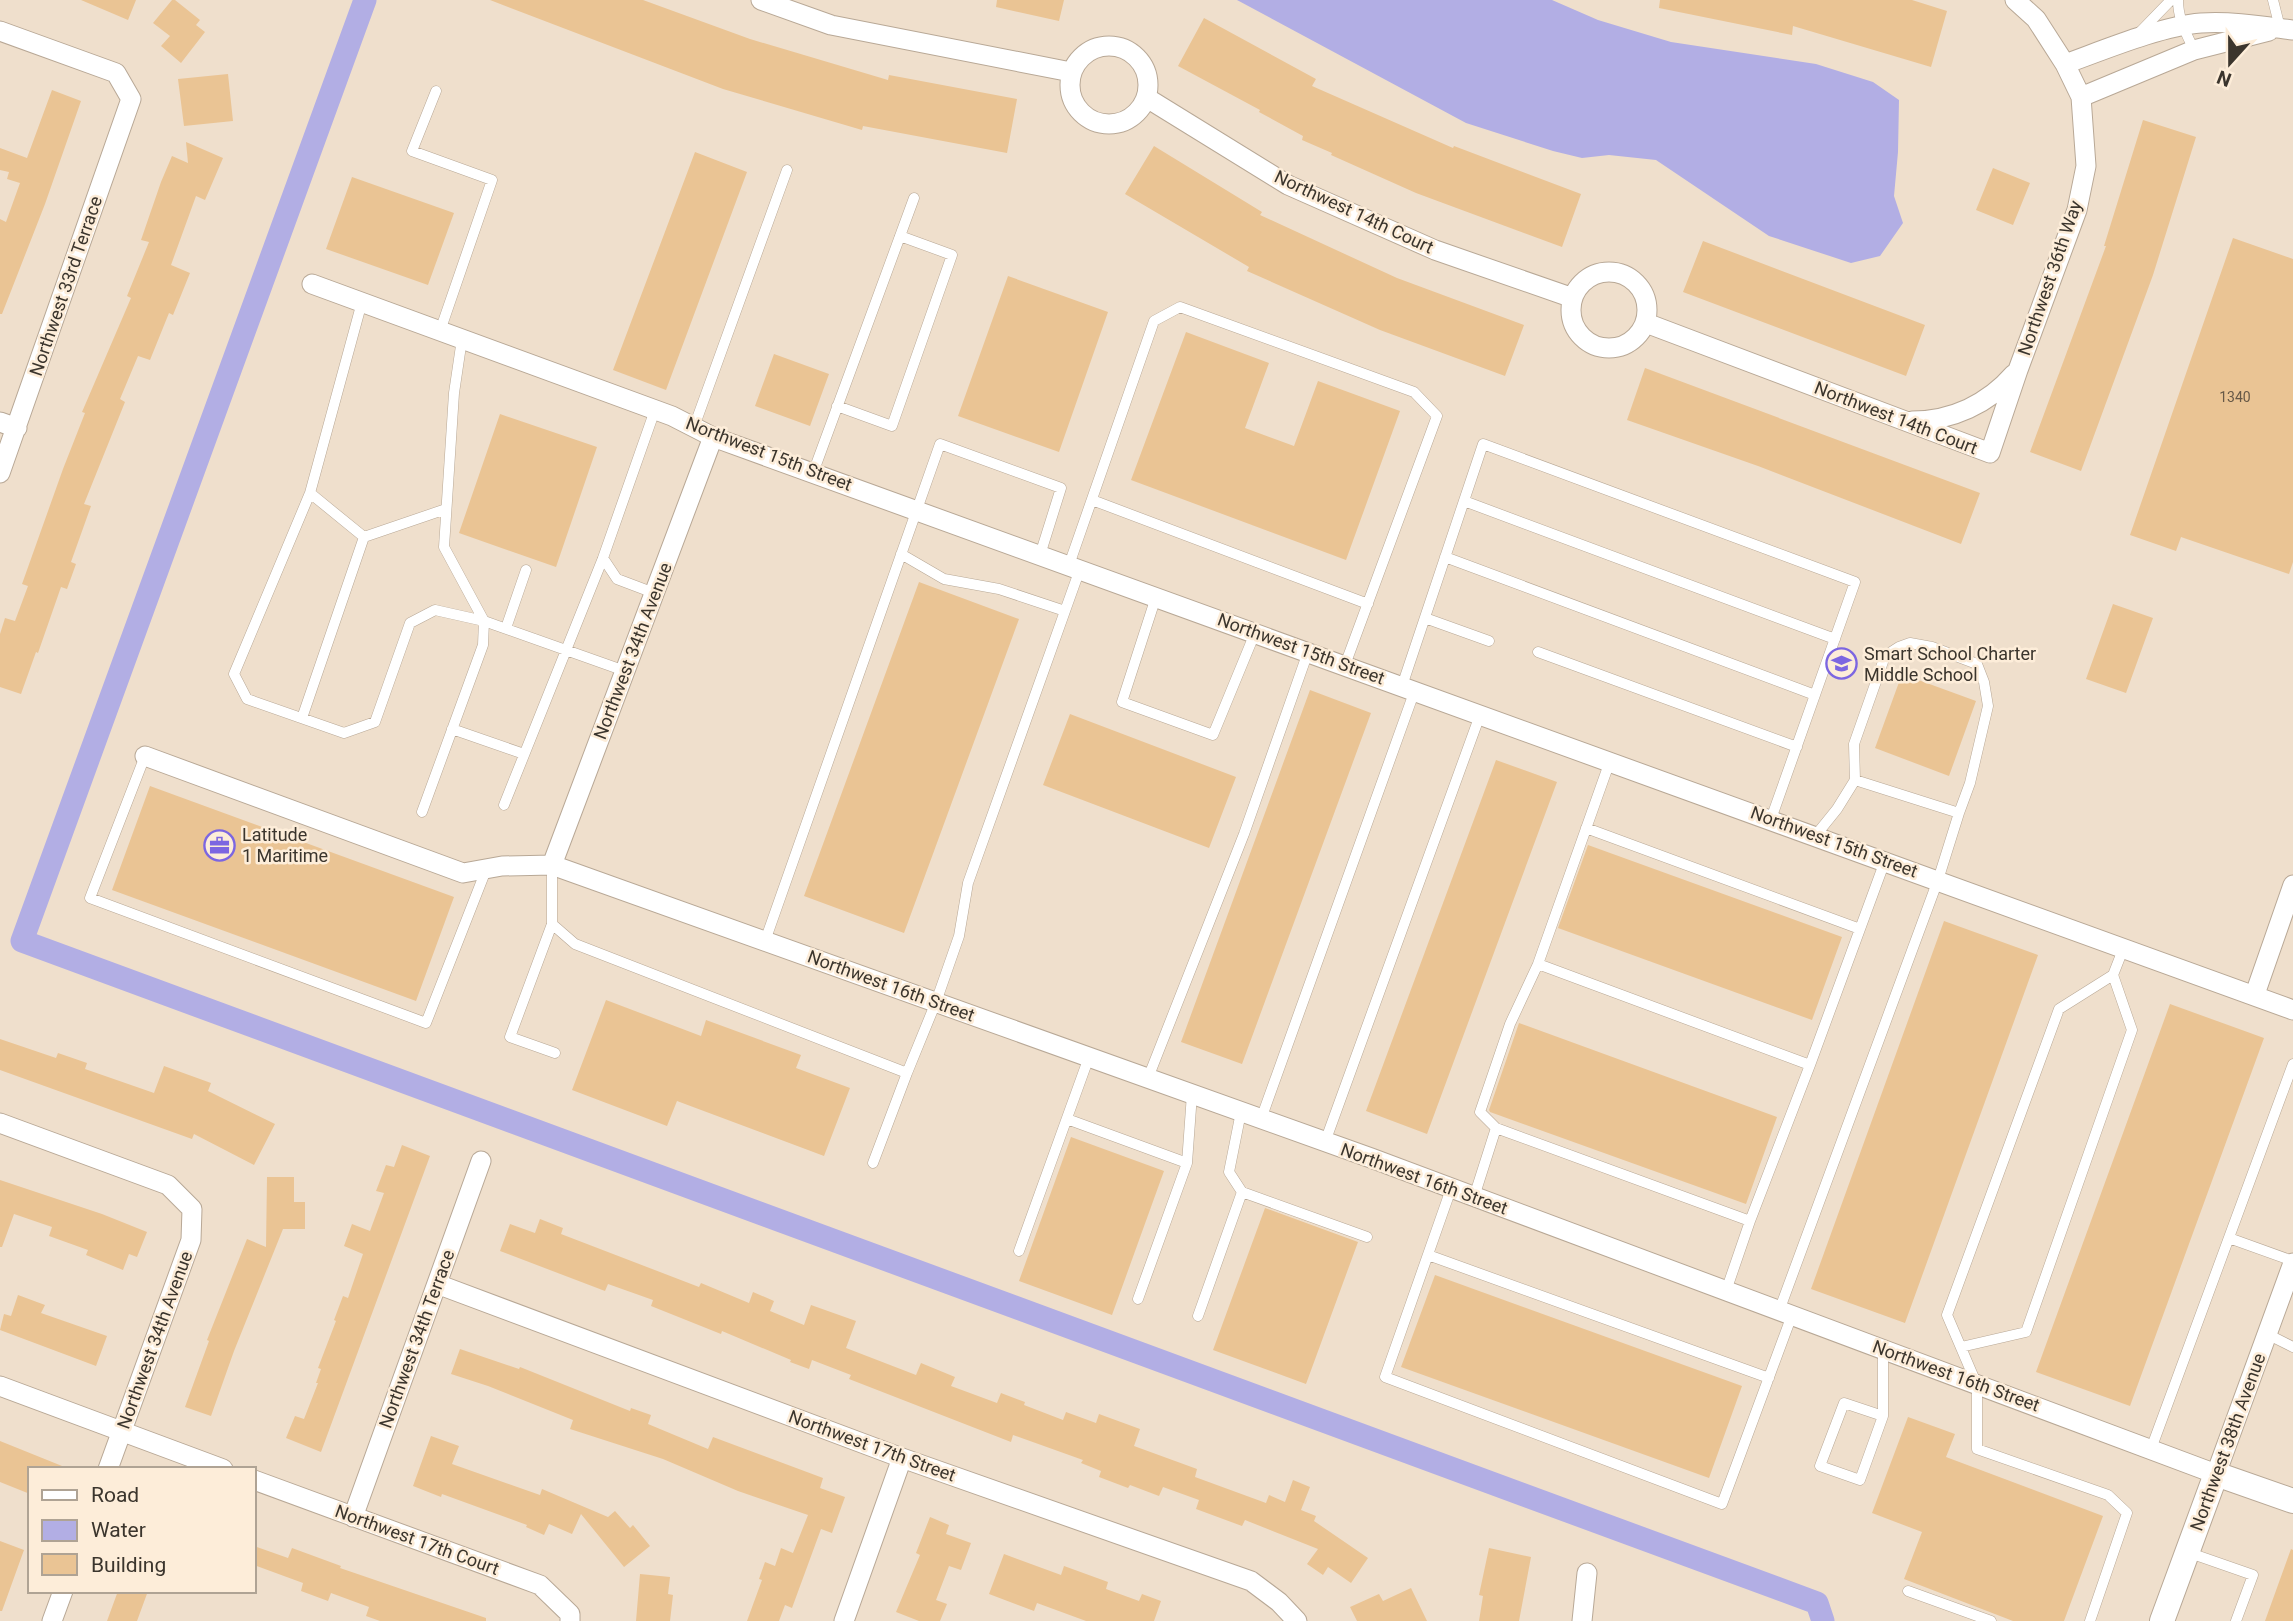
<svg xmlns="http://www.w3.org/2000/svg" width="2293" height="1621" viewBox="0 0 2293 1621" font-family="Roboto,sans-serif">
<rect width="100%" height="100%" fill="#efdfcc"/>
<path fill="#b2aee4" d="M1237 0H1552L1598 20 1671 42 1816 64 1873 82 1899 100 1898 152 1894 196 1903 223 1880 256 1851 263 1769 236 1656 160 1609 155 1582 158 1553 151 1466 123Z"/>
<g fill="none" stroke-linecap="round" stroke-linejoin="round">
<path stroke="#b2aee4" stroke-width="23" d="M365 0 22 941 1817 1603 1823 1621"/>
</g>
<path fill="#eac494" d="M81 0H136L128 20Z
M172 0H175L200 20 196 25 205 32 181 63 161 46 170 36 153 23Z
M490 0H643L750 39 888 80 889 75 1017 99 1007 153 863 126 862 130 723 89Z
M997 0H1064L1059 21 996 7Z
M1660 0H1912L1947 11 1931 67 1793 26 1792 35 1659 8Z
M1204 18 1316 79 1312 86 1453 148 1454 146 1581 194 1562 247 1416 193 1331 155 1332 153 1302 140 1303 136 1259 112 1260 110 1178 66Z
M228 74 233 121 184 126 178 79Z
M52 90 81 101 45 204 2 314H0V219L6 222 20 183 7 179 9 172 0 170V148L27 158Z
M2143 120 2196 137 2153 275 2081 471 2030 452 2106 246H2104Z
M186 142 223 158 205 200 196 196 171 265 190 273 173 315 169 313 150 360 138 356 120 399 125 402 84 504 91 506 71 562 76 564 67 589 61 587 38 653 36 652 21 694 0 687V634L5 618 15 621 28 586 22 584 63 469 85 413 82 412 131 298 127 296 149 242 141 240 161 182 172 156 188 163Z
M1154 146 1262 212 1260 215 1397 278 1524 325 1505 376 1380 330 1247 271 1249 267 1125 194Z
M695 152 747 172 666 390 613 370Z
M1993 168 2030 183 2013 225 1976 210Z
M352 177 454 213 428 285 326 249Z
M2233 238 2293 259V562L2289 574 2181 537 2176 551 2130 535Z
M1703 241 1925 325 1906 376 1683 292Z
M1008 276 1108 312 1059 452 958 416Z
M1186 332 1269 363 1245 428 1294 446 1318 381 1400 411 1346 560 1131 480Z
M774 354 829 374 810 426 755 406Z
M1645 368 1980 493 1961 544 1758 466 1627 420Z
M500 414 597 447 556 567 459 533Z
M919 582 1019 619 904 933 804 896Z
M2113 604 2153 618 2126 693 2086 679Z
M1902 674 1976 701 1949 776 1875 748Z
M1310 690 1371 713 1242 1064 1181 1042Z
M1070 714 1236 777 1209 848 1043 785Z
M1496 760 1557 782 1427 1134 1366 1111Z
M150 786 454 897 416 1001 112 890Z
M1588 845 1842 937 1812 1020 1558 928Z
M1944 921 2038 955 1905 1323 1811 1289Z
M606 1000 701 1036 706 1020 801 1055 796 1068 850 1088 824 1156 677 1101 667 1126 572 1090Z
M2170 1004 2264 1038 2130 1406 2036 1372Z
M1519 1023 1777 1117 1746 1204 1490 1112 1489 1110Z
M0 1039 56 1058 58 1053 87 1063 85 1069 154 1093 164 1066 211 1083 208 1091 275 1124 254 1165 194 1134 192 1139 0 1070Z
M1071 1137 1164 1171 1112 1315 1019 1281Z
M402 1145 430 1156 321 1452 286 1438 295 1416 304 1419 318 1383H316L321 1369 318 1368 336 1321 334 1320 343 1296 348 1298 363 1254 344 1246 352 1224 370 1231 384 1193 376 1191 386 1165 394 1167Z
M267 1177H294V1202H305V1229H283L234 1351 211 1416 185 1407 209 1341 207 1340 247 1239 266 1247Z
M0 1180 102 1214 147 1232 137 1257 129 1254 123 1270 86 1255 88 1250 49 1236 52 1227 14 1214 2 1247H0Z
M1265 1208 1358 1242 1306 1384 1213 1350Z
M540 1219 563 1228 561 1234 699 1287 701 1283 749 1303 753 1292 774 1301 770 1311 804 1325 811 1305 856 1321 846 1348 916 1375 921 1363 955 1377 951 1386 997 1403 1001 1393 1025 1402 1024 1405 1063 1420 1066 1412 1096 1423 1099 1414 1140 1429 1134 1446 1197 1469 1195 1477 1266 1503 1269 1495 1285 1502 1293 1480 1310 1487 1301 1510 1316 1516 1314 1521 1368 1558 1351 1583 1328 1567 1323 1575 1307 1564 1318 1549 1245 1520 1242 1526 1196 1509 1199 1500 1163 1487 1159 1496 1130 1485 1128 1488 1099 1477 1101 1471 1081 1463 1083 1460 1013 1435 1011 1442 849 1379 851 1375 812 1360 809 1369 790 1362 791 1360 722 1331 721 1334 651 1306 653 1300 608 1284 605 1291 500 1251 510 1224 535 1233Z
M1435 1275 1742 1386 1709 1478 1401 1367Z
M18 1295 45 1305 41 1313 107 1336 96 1366 0 1330 4 1314 11 1316Z
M460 1349 519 1369 520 1367 630 1411 631 1408 651 1415 648 1424 708 1449 713 1437 823 1478 820 1488 845 1497 832 1533 821 1529 792 1608 785 1605 779 1621H747L762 1580 759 1579 765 1562 775 1566 781 1548 793 1553 808 1515 738 1491 663 1459 570 1429 573 1420 488 1386 451 1374Z
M1908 1417 1955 1434 1946 1457 2103 1516 2064 1621H2013L1904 1579 1922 1532 1872 1513Z
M431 1436 459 1446 452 1464 540 1495 542 1489 608 1517 615 1511 630 1528 633 1525 650 1546 624 1567 581 1514 572 1534 549 1524 544 1535 526 1527 527 1525 442 1494 441 1497 413 1486Z
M0 1441 67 1468V1469H30V1494L0 1482Z
M930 1517 949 1525 946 1534 971 1543 961 1570 949 1566 936 1600 947 1604 940 1621H919L896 1612 920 1555 916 1553Z
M0 1541 24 1550 2 1611H0Z
M254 1546 288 1558 292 1548 341 1566 340 1568 486 1618V1621H380L366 1616 369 1607 331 1593 328 1601 301 1591 303 1583 254 1565Z
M1489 1548 1531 1557 1519 1621H1479L1483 1596 1479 1595Z
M2291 1549 2293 1550V1621H2265Z
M1004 1554 1061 1575 1064 1566 1108 1582 1106 1589 1139 1601 1142 1594 1161 1601 1154 1621H1086L1037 1603 1034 1611 989 1594Z
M640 1574 670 1577 668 1594 673 1595 670 1621H636Z
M1411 1588 1427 1621H1357L1350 1607 1379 1594 1383 1601Z
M118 1591H148L137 1621H107Z"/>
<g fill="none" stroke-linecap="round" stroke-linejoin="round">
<defs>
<path id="service" d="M2178 0C2178 19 2186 33 2194 50
M2273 0 2280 28
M2140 32 2171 0
M436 91 412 151 492 180 440 331
M362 302 310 493 234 674 247 699 344 733 375 722 410 623 435 610 484 621 483 645 422 812
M462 339 454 393 444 547 484 621 625 671
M837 406 892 426 952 255 900 236
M694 427 787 170
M813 473 914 198
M310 493 364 537
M1092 500 1368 604
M1464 501 1835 639
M901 554 944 579 999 589 1065 611
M1445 557 1815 695
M1069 565 1154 321 1180 307 1414 392 1437 416 1345 665
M654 593 617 579 603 558 655 410
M1156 597 1122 702 1213 735 1255 633
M1425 618 1489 641
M506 628 526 570
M1538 652 1797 747
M1402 686 1483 444 1855 582 1771 819
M302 718 364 537 446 509
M452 729 524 754
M145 756 90 898 426 1023 486 870
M1610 761 1538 964 1810 1065 1885 861
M1855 780 1854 744 1885 656 1899 647 1910 643 1932 647 1977 664 1984 682 1988 706 1970 783 1959 813
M504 805 603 558
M1586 828 1860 929
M552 865V924L510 1037 555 1053
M552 924 575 944 907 1073 936 1002 959 936 968 883 1080 569
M765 941 940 444 1061 488 1040 555
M1148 1078 1244 834 1308 652
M1067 1119 1187 1163 1138 1299
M1261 1119 1415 690
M1496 1128 1480 1112 1510 1024 1538 964
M1325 1142 1480 715
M873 1163 907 1073
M1187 1163 1192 1094
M1451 1189 1385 1377 1722 1504 1792 1315
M1242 1192 1367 1237
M1474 1197 1496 1128 1750 1221 1726 1291
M1750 1221 1810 1065
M2229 1238 2293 1261
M1019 1251 1089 1057
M1428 1255 1769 1378
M1779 1311 1938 880 1959 813 1855 780 1837 809 1816 835
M1198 1316 1242 1192 1229 1172 1241 1112
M2267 1334 2293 1347
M1961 1347 2026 1332 2132 1030 2113 975
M1883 1416 1844 1403 1820 1466 1860 1480 1883 1416V1349
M2151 1449 2293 1064
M2187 1552 2253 1575 2236 1621
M1908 1591 1991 1621
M2090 1621 2127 1513 2108 1495 1977 1449V1385L1947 1315 2059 1009 2113 975 2124 947"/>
<path id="minor" d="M761 0 831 25 1071 72
M0 31 116 73 131 99 0 473
M1070 85a39 39 0 1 1 78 0a39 39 0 1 1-78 0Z
M2065 64C2104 50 2161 26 2201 23 2232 21 2262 26 2293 30
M2081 97 2194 50 2269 31
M1147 98 1288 185 1435 250 1573 298
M1571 310a38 38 0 1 1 76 0a38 38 0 1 1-76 0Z
M312 284 672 416 713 437 2293 1010
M1646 323 1990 453 2018 370 2077 210 2086 166 2081 97 2065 64 2036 19 2015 0
M1912 421C1952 421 1988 404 2014 374
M0 422 17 428
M145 756 463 873 502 866 552 865 1371 1158 2216 1474 2293 1263
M552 865 713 437
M2255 994 2293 885
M0 1123 168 1185 192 1209 191 1240 108 1469
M437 1284 902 1458 1251 1581 1279 1602 1297 1621
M0 1386 223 1469
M254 1480 540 1585 570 1614V1621
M353 1517 481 1161
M52 1621 63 1591
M844 1621 902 1458
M1582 1621 1587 1573"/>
<path id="tertiary" d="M2162 1621 2216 1474 2293 1501"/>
</defs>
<use href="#service" stroke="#b8a896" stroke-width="11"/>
<use href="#minor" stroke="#b8a896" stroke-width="21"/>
<use href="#tertiary" stroke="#b8a896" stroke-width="26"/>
<use href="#service" stroke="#fff" stroke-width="10"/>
<use href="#minor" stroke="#fff" stroke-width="19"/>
<use href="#tertiary" stroke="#fff" stroke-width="24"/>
</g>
<defs>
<symbol id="school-ring" viewBox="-11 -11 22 22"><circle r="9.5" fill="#fdedd9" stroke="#7c66e1" stroke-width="1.5"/><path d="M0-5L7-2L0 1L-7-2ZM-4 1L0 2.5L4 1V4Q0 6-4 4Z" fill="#7c66e1"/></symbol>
<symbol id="office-ring" viewBox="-11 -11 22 22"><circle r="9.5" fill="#fdedd9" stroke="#7c66e1" stroke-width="1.5"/><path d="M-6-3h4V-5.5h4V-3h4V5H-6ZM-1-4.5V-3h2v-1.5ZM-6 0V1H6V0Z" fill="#7c66e1"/></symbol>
</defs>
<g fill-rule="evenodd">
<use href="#school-ring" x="1824" y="646" width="35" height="35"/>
<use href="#office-ring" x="202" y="828" width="35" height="35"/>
</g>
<g text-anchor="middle" stroke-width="5" stroke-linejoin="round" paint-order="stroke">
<g font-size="14" fill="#675947">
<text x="2235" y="402">1340</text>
</g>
<g font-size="18" fill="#3b352d" stroke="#fdedd9">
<text transform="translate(1354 212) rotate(25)" y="6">Northwest 14th Court</text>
<text transform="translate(2050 278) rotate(-71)" y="6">Northwest 36th Way</text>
<text transform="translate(66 286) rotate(-71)" y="6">Northwest 33rd Terrace</text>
<text transform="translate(1896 418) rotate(21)" y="6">Northwest 14th Court</text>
<text transform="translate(769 454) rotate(21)" y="6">Northwest 15th Street</text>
<text transform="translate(1301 649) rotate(20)" y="6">Northwest 15th Street</text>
<text transform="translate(633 651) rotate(-69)" y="6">Northwest 34th Avenue</text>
<text transform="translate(1834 842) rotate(20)" y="6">Northwest 15th Street</text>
<text transform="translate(891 986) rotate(20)" y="6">Northwest 16th Street</text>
<text transform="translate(1424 1179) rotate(20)" y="6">Northwest 16th Street</text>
<text transform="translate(417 1339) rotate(-70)" y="6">Northwest 34th Terrace</text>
<text transform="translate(155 1340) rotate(-70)" y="6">Northwest 34th Avenue</text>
<text transform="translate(1956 1376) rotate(20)" y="6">Northwest 16th Street</text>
<text transform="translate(2228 1442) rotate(-70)" y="6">Northwest 38th Avenue</text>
<text transform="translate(872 1446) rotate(20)" y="6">Northwest 17th Street</text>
<text transform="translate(417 1540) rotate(20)" y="6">Northwest 17th Court</text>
</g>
<g font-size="18" fill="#3b352d" stroke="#fdedd9" text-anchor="start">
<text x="1864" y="660">Smart School Charter<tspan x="1864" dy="21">Middle School</tspan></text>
<text x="242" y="841">Latitude<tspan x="242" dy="21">1 Maritime</tspan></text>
</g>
</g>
<rect x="28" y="1467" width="228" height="126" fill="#fdedd9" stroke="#afa394" stroke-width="2"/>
<rect x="42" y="1490" width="35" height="10" fill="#ffffff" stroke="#afa394" stroke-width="2"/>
<text x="91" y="1502" font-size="21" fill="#3b352d">Road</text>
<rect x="42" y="1520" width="35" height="21" fill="#b2aee4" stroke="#afa394" stroke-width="2"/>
<text x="91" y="1537" font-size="21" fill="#3b352d">Water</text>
<rect x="42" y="1554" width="35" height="21" fill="#eac494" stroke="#afa394" stroke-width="2"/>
<text x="91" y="1572" font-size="21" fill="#3b352d">Building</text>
<g transform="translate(2230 63) rotate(201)" stroke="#fdedd9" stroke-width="5" paint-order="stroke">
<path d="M0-5L12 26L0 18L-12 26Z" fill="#3b352d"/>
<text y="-10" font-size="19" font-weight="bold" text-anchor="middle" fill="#3b352d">N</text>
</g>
</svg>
